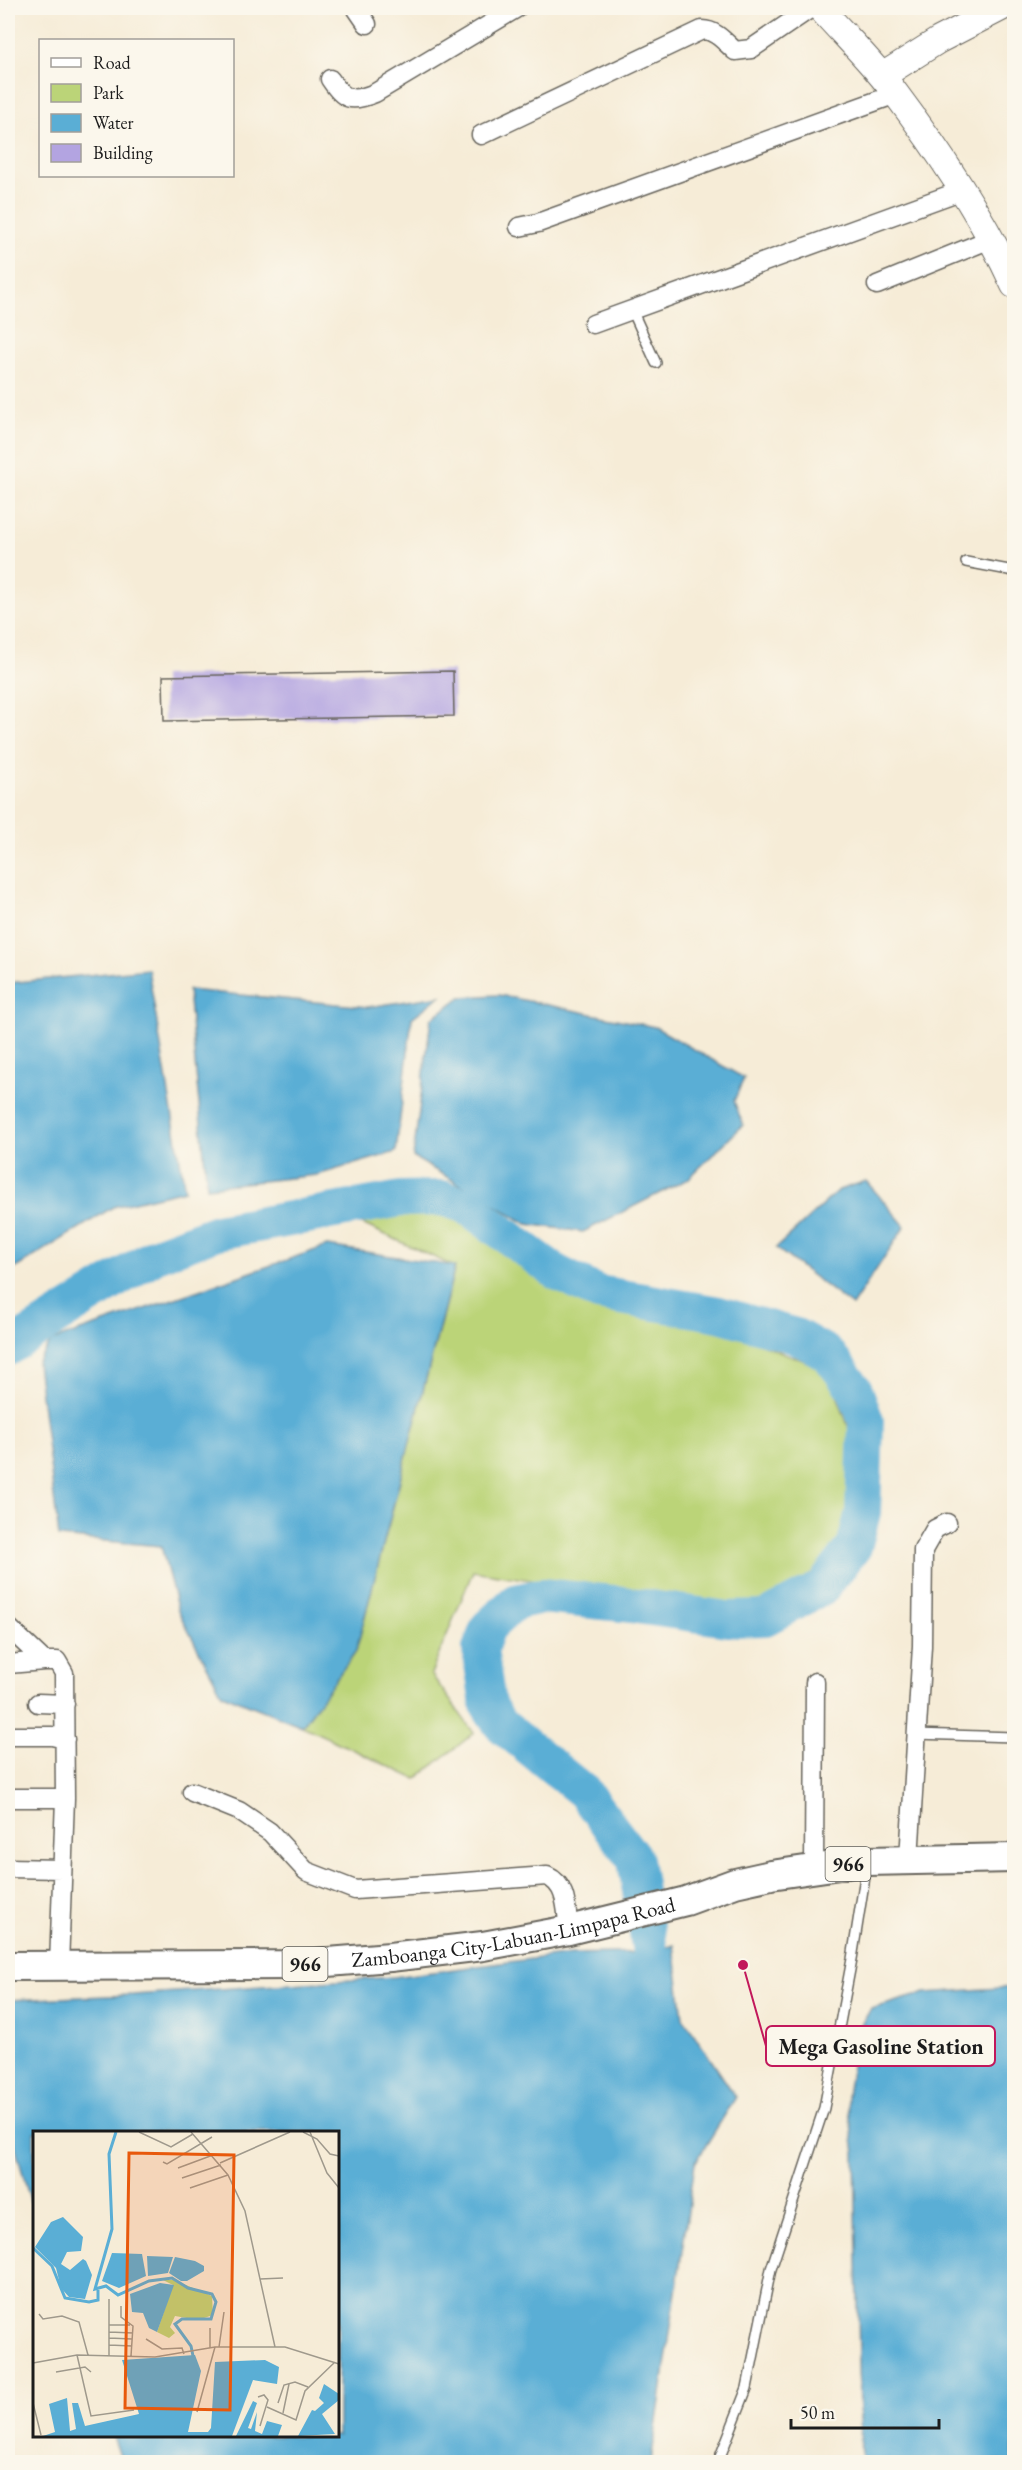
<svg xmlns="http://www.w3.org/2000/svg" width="1022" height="2470" viewBox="0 0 1022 2470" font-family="'EB Garamond',serif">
<rect width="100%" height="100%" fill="#fbf7ec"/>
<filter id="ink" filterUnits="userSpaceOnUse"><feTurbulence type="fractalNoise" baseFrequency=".0167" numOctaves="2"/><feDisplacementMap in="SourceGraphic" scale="12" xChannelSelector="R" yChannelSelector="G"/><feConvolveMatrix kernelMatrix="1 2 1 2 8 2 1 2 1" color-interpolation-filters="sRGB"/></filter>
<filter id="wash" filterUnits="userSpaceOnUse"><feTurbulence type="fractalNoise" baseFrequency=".008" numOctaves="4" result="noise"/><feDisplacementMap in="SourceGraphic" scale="24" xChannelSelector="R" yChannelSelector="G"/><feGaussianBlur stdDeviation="1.35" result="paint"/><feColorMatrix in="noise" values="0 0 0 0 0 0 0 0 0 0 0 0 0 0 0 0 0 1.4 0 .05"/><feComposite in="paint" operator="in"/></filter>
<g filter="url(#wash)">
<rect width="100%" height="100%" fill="#f6ecd7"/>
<path fill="#bbd478" stroke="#6c784a" stroke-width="1.5" d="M411 1204 456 1218 588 1301 743 1337 828 1370 856 1448 841 1549 778 1600 697 1606 473 1571 431 1674 474 1733 416 1779 302 1726 356 1651 455 1267 347 1217Z"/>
<path fill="#5aaed5" stroke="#3b6578" stroke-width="1.5" d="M148 969 185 1190 113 1207 8 1273V983Z
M188 990 368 1007 440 996 412 1018 396 1152 317 1175 207 1187Z
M499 995 655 1027 744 1078 734 1101 743 1125 688 1179 583 1232 527 1224 413 1157 431 1019 461 997Z
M866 1181 905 1226 852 1306 776 1248 839 1190Z
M327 1246 455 1266 356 1651 302 1726 222 1694 178 1611 161 1546 59 1537 37 1363 51 1341Z
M674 1945 683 2018 736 2097 695 2163 651 2462H122L113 2436H338V2132H34V2213L8 2122V2000L133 1995 394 1977 570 1954 650 1952Z
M1014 1987V2462H861L855 2153 847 2096 857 2031 871 2009 925 1993Z"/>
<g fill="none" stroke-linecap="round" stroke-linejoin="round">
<path stroke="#5aaed5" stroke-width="36" d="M8 1348 156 1255 217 1232 401 1199 442 1198 466 1206 556 1272 598 1293 719 1314 796 1336 828 1354 855 1390 866 1421 863 1512 854 1547 822 1588 765 1618 728 1619 623 1604 542 1596 515 1602 488 1627 480 1649 488 1705 500 1724 584 1792 635 1860 650 1952"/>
</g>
<g id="blocks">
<path fill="#b3a4e1" d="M453 671 454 716 164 721 163 676Z"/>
</g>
</g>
<g filter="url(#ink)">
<use href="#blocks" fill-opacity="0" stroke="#68655d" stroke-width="1.5"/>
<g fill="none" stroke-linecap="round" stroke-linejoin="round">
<defs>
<path id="lane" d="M632 310 656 363
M966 562 1014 571
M915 1734 1014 1737
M718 2462 747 2388 771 2269 824 2108 852 1959 867 1864"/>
<path id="street" d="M356 8 367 24
M330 79C344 100 351 103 375 93L517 8
M481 135 702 30C716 30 725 42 735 51L751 49 811 8
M519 227 538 223 896 94
M877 285 993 238
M593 324 963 190
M8 1627 44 1661H57L64 1673 65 1798 59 1966
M8 1664 44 1661
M38 1703 65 1704
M8 1736H52L65 1739
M192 1792 239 1811 270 1832 306 1871 355 1890 547 1876C568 1885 566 1911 569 1930
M8 1798H65
M909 1859 922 1646 923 1550 935 1529 947 1523
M8 1868 62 1869
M814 1869 815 1682"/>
<path id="secondary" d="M820 8C845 36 873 63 896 94 941 154 983 217 1014 285
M882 76 939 40 1001 8"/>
<g id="primary">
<path id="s1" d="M8 1966 291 1965 390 1957 483 1946 569 1930 686 1901 735 1883 771 1875 867 1861 1014 1858"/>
</g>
</defs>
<use href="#lane" stroke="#68655d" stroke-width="12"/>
<use href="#street" stroke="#68655d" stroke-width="21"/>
<use href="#secondary" stroke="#68655d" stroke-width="28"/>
<use href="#primary" stroke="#68655d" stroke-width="32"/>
<use href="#lane" stroke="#fff" stroke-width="9"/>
<use href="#street" stroke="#fff" stroke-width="18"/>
<use href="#secondary" stroke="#fff" stroke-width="26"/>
<use href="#primary" stroke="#fff" stroke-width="28"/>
</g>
</g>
<g text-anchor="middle" stroke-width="4.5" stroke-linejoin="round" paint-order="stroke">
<g fill="#fbf7ec" stroke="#5f5e5a" stroke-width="1.5">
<rect x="825.5" y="1847" width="45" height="34" rx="4.5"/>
<rect x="282.5" y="1947" width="45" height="34" rx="4.5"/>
</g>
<g font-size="20" font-weight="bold" fill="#1c1c1c">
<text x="848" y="1871">966</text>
<text x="305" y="1971">966</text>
</g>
<g font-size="21" fill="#1c1c1c" stroke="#fbf7ec">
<text dy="7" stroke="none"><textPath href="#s1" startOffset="508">Zamboanga City-Labuan-Limpapa Road</textPath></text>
</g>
</g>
<g transform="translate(33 2131)">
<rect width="306" height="306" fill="#f6ecd7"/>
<path d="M130 149H141L179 165 180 184 165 189 142 185 137 196 142 202 136 207 124 201 140 154Z" fill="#bbd478"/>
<path d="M30 86 50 106 48 120 34 121 28 133 37 139 50 128 53 130 59 144 52 168 36 166 28 157 23 137 2 116 18 91ZM79 122 109 123 113 145 86 157 69 150ZM114 125 140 126 135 142 115 145ZM142 126 162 130 171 135V140L154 150H148L136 142ZM127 152 141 154 124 201 116 197 110 182 99 181 97 163ZM162 224 168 240 155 301H175L178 297 182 231 232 229 246 236 244 253 220 249 199 305H10L22 301 16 273 34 267 37 300 43 298 39 272H45L52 295 106 283 89 229ZM291 253 306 263V269L289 283 302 303 265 305 279 279 282 280 291 272 286 267ZM220 270 224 272 215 297 218 298 224 281 222 300 229 303 234 290 249 294 245 305H203Z" fill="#5aaed5"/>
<path fill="none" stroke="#5aaed5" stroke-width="3" d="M83 1 76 23 79 98 62 158 73 155 85 164 116 150 139 147 155 157 179 163 183 171 178 188H149L142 193 158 215 160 225M0 117 19 135 32 167 56 171 65 169V159"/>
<path fill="none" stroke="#9f998c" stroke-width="1.5" d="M106 1 138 16 160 3M158 1 195 44 212 80 242 216M270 1 284 8 297 23 306 25M277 1 294 42 306 57M130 31 134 33 179 6M187 32 257 1M145 37 180 24M149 47 188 34M157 57 195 44M227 148 250 147M88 175V186L100 195 98 225M6 183 10 188 29 185 46 191 55 224M76 194H97M76 201 100 202M76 207 99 208M113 208 129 218 149 217 151 223M76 214 99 215M186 216 191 181M177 217V197M44 224 58 285 101 279M76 225V168M0 232 44 224 122 226 182 216H252L306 233M23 241 52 236 58 241M225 266 231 264 235 269 227 295M0 272 8 304M245 272 251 254 262 251 275 256M234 276 263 289 272 260 302 231M164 281 182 216M250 282 256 253"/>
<path fill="#e8590c" fill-opacity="0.15" stroke="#e8590c" stroke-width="3" d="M96 22 201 24 197 279 92 277Z"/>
<rect width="306" height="306" fill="none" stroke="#1c1c1c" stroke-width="3"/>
</g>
<path fill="none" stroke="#c2185b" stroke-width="2" d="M743 1965L766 2046"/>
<circle fill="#c2185b" stroke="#fbf7ec" stroke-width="2" cx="743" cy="1965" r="6"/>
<rect fill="#fbf7ec" stroke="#c2185b" stroke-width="2" x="766" y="2026" width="229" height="40" rx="6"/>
<g font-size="22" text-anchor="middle" font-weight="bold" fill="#1c1c1c">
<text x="881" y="2054">Mega Gasoline Station</text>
</g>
<rect width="1022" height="2470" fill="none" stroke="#fbf7ec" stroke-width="30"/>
<rect x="39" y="39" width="195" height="138" fill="#fbf7ec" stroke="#a29f99" stroke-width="1.5"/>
<rect x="51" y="58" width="30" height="9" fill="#ffffff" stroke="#a29f99" stroke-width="1.5"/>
<text x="93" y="69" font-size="18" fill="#1c1c1c">Road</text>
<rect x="51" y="84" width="30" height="18" fill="#bbd478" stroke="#a29f99" stroke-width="1.5"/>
<text x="93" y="99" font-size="18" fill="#1c1c1c">Park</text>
<rect x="51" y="114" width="30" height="18" fill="#5aaed5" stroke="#a29f99" stroke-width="1.5"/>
<text x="93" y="129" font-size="18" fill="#1c1c1c">Water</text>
<rect x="51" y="144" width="30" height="18" fill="#b3a4e1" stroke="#a29f99" stroke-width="1.5"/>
<text x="93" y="159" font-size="18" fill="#1c1c1c">Building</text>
<path d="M791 2419v9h148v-9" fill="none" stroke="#1c1c1c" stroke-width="3"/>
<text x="800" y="2419" font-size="18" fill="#1c1c1c" stroke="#fbf7ec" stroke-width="4.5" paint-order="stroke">50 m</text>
</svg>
